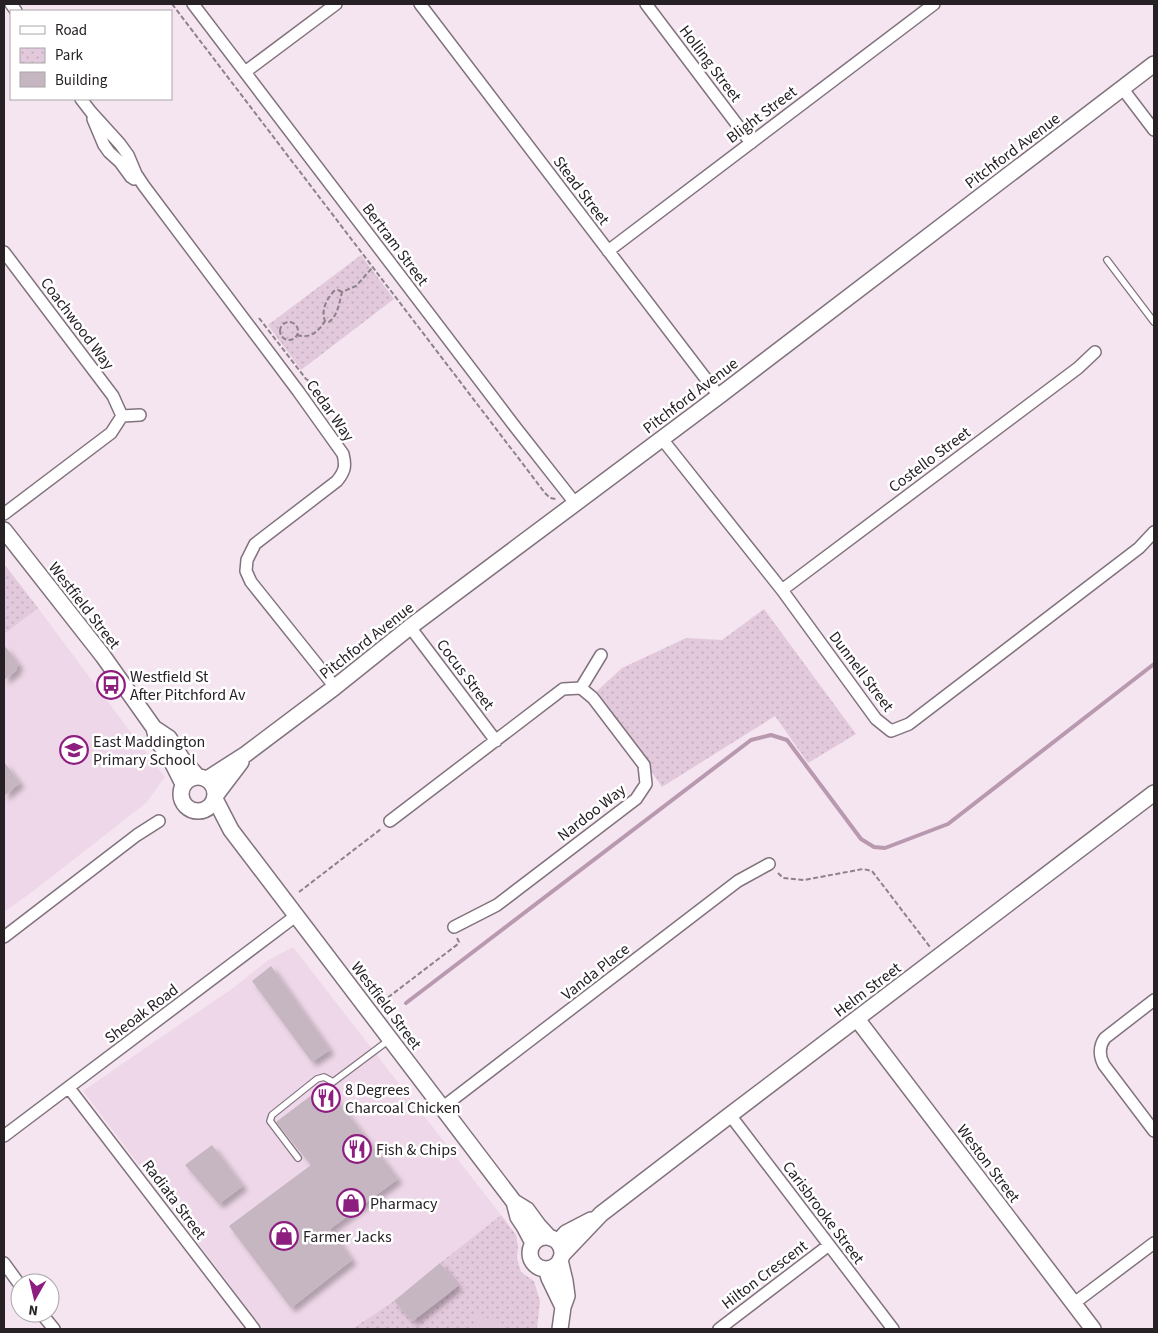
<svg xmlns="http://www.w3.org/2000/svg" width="1158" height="1333" viewBox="0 0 1158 1333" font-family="'Source Sans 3',sans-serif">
<defs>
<pattern id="park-dots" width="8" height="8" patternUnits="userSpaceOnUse" patternTransform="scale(1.25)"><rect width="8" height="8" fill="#e3c9dc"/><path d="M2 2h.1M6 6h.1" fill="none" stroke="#c3acbd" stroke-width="1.8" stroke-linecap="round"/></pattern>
<filter id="shadow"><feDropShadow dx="4.5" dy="4.5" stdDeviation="2.5" flood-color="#0004"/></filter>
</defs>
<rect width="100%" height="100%" fill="#f5e5f1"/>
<path fill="#eed7e8" d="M4 564 38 608 123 722 165 777 146 803 36 889 4 912Z
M293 947 501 1215 440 1263 394 1301 352 1329H263L83 1091 151 1044 233 988 267 961Z"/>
<path fill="url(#park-dots)" d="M361 255 394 299 301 370 268 325Z
M4 564 38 608 4 634Z
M764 609 856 734 808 763 775 716 662 787 597 691 622 668 686 638 722 640Z
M501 1215 516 1235 518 1246 517 1258 521 1272 534 1281 540 1301 537 1329H352L394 1301 440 1263Z"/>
<path fill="#e3c9dc" d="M477 1314 501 1323V1329H471Z"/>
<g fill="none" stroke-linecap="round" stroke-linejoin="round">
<path stroke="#b899b0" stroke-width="4" d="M406 1003 751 740 771 735 787 740 861 839 874 847 885 848 948 824 1154 664"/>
</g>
<path fill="#c5b6c1" filter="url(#shadow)" d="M4 645 19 665 16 668 17 670 4 680Z
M4 762 20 783 4 796Z
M271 966 330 1050 312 1062 252 981Z
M325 1085 398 1179 330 1229 352 1260 291 1308 229 1226 311 1165 276 1122Z
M212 1145 243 1186 219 1204 185 1165Z
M440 1263 458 1286 413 1321 394 1301Z"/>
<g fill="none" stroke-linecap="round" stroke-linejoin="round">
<defs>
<path id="lane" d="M1107 260 1154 322
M298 1158 270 1121 272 1115 317 1079 324 1077 333 1082 389 1040"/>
<path id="street" d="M11 4 16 11
M193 4 516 428 575 503
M420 4 719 396
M646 4 751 143
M245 72 336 4
M1122 88 1154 130
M81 99 91 112 120 144 128 155 136 174 144 186 298 391 343 454C346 466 345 471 337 481L255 544 247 560 246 571 251 582 335 687
M93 119 104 145 109 152 120 162 131 177 134 179
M608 251 934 4
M4 252 113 396 122 416 111 433 4 514
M122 416 140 415
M662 439 782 590 876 719 891 731 909 724 1139 548 1154 532
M782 590 1078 368 1095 352
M410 627 496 741
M390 821 563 689 581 688 601 655
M454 927 497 905 636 799 646 784 644 765 593 698 581 688
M4 937 137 835 159 821
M1154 1000 1105 1038C1099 1046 1099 1056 1104 1065L1154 1131
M69 1088 254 1329
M443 1107 738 881 769 864
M730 1115 893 1329
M4 1136 297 915
M4 1263 20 1285
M1073 1304 1154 1243
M41 1313 54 1329
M719 1329 829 1245"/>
<path id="secondary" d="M4 530 103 656 154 728 169 738 182 759 198 777
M154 728 157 741 168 754 183 784
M181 794a17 17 0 1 1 34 0a17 17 0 1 1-34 0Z
M207 779 246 754 335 687 410 627 719 396 1154 64
M216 795 241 762
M215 799 231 830 514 1202 527 1210 538 1225 550 1238
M857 1019 1093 1329
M514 1202 518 1217 524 1226 533 1243
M530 1253a16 16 0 1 1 32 0a16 16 0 1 1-32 0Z
M558 1242 566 1233 591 1220
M562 1255 601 1214 730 1115 1154 793
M546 1269 549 1278 563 1307
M560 1329 563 1307 567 1296 565 1281 560 1260"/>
</defs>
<use href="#lane" stroke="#81737e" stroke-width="8"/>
<use href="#street" stroke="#81737e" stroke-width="14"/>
<use href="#secondary" stroke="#81737e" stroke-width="18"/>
<path stroke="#8d828a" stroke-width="2" stroke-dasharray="5 2.5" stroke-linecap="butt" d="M172 4 545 493 550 498 556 499
M342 292 338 290 334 291C326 300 321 310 325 321L329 322C338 315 339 304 342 292L356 286 373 267
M259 318 306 379 322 390 315 395
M280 331a9 9 0 1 1 18 0a9 9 0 1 1-18 0Z
M297 335C310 339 318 332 325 321
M778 873 783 878 804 880 863 869 872 871 930 947
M299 892 381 829
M382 1002 458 944 459 942 457 938"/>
<use href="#lane" stroke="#fff" stroke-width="5.5"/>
<use href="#street" stroke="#fff" stroke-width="11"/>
<use href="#secondary" stroke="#fff" stroke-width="15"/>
</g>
<defs>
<symbol id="bus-ring" viewBox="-11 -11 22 22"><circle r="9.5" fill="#fff" stroke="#8d1d7f" stroke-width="1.5"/><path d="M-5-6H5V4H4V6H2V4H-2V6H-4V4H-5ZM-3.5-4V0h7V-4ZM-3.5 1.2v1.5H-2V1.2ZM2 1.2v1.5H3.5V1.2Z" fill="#8d1d7f"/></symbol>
<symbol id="school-ring" viewBox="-11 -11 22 22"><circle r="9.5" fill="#fff" stroke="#8d1d7f" stroke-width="1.5"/><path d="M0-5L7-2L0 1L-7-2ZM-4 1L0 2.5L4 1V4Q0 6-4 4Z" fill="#8d1d7f"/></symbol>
<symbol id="restaurant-ring" viewBox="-11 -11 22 22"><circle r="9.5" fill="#fff" stroke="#8d1d7f" stroke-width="1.5"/><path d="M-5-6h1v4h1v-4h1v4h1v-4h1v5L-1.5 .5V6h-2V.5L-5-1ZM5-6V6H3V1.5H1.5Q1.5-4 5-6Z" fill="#8d1d7f"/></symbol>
<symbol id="shop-ring" viewBox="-11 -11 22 22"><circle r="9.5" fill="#fff" stroke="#8d1d7f" stroke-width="1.5"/><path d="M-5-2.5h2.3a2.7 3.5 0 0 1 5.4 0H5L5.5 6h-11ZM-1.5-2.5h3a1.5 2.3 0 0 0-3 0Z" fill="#8d1d7f"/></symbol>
</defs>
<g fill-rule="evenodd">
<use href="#bus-ring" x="95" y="669" width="32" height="32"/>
<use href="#school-ring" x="58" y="734" width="32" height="32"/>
<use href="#restaurant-ring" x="310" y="1082" width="32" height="32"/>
<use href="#restaurant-ring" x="341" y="1133" width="32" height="32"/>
<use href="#shop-ring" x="335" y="1187" width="32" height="32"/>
<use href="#shop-ring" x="268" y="1220" width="32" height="32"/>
</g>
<g text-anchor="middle" stroke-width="5" stroke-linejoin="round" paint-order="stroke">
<g font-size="16" fill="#272126" stroke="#fff">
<text transform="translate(711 63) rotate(53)" y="6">Holling Street</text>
<text transform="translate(761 114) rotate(-37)" y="6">Blight Street</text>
<text transform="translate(1012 150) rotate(-37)" y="6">Pitchford Avenue</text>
<text transform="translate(582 190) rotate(53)" y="6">Stead Street</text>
<text transform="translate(396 244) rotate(53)" y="6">Bertram Street</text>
<text transform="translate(78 323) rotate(53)" y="6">Coachwood Way</text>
<text transform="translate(690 395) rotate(-37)" y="6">Pitchford Avenue</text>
<text transform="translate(331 410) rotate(55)" y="6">Cedar Way</text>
<text transform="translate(929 459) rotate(-37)" y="6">Costello Street</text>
<text transform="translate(85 605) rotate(52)" y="6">Westfield Street</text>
<text transform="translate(366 640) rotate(-38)" y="6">Pitchford Avenue</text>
<text transform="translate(862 671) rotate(53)" y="6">Dunnell Street</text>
<text transform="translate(466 674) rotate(53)" y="6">Cocus Street</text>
<text transform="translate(591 812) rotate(-38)" y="6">Nardoo Way</text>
<text transform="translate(595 971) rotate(-38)" y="6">Vanda Place</text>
<text transform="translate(867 989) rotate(-37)" y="6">Helm Street</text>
<text transform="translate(387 1005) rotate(53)" y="6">Westfield Street</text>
<text transform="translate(141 1013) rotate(-37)" y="6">Sheoak Road</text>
<text transform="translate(989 1163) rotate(53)" y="6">Weston Street</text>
<text transform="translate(175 1199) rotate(53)" y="6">Radiata Street</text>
<text transform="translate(824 1212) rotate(53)" y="6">Carisbrooke Street</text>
<text transform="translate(764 1274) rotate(-37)" y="6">Hilton Crescent</text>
</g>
<g font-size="16" fill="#272126" stroke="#fff" text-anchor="start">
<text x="130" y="682">Westfield St<tspan x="130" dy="18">After Pitchford Av</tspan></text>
<text x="93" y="747">East Maddington<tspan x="93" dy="18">Primary School</tspan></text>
<text x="345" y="1095">8 Degrees<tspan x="345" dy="18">Charcoal Chicken</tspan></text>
<text x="376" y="1155">Fish &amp; Chips</text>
<text x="370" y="1209">Pharmacy</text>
<text x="303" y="1242">Farmer Jacks</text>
</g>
</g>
<rect width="1158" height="1333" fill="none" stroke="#272126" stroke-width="10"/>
<rect x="10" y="10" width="162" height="90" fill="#ffffff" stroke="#a9a6a8"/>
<rect x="20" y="26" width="25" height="8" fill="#ffffff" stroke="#a9a6a8"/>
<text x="55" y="35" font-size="15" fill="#272126">Road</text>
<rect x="20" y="48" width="25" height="15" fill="url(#park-dots)" stroke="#a9a6a8"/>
<text x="55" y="60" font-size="15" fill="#272126">Park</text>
<rect x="20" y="72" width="25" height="15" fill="#c5b6c1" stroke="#a9a6a8"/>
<text x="55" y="85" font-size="15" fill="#272126">Building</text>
<g transform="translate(35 1298) rotate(188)"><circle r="24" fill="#ffffff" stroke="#a9a6a8"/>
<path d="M0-4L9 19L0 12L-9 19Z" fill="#8d1d7f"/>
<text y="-8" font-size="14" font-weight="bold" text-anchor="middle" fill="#272126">N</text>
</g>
</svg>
